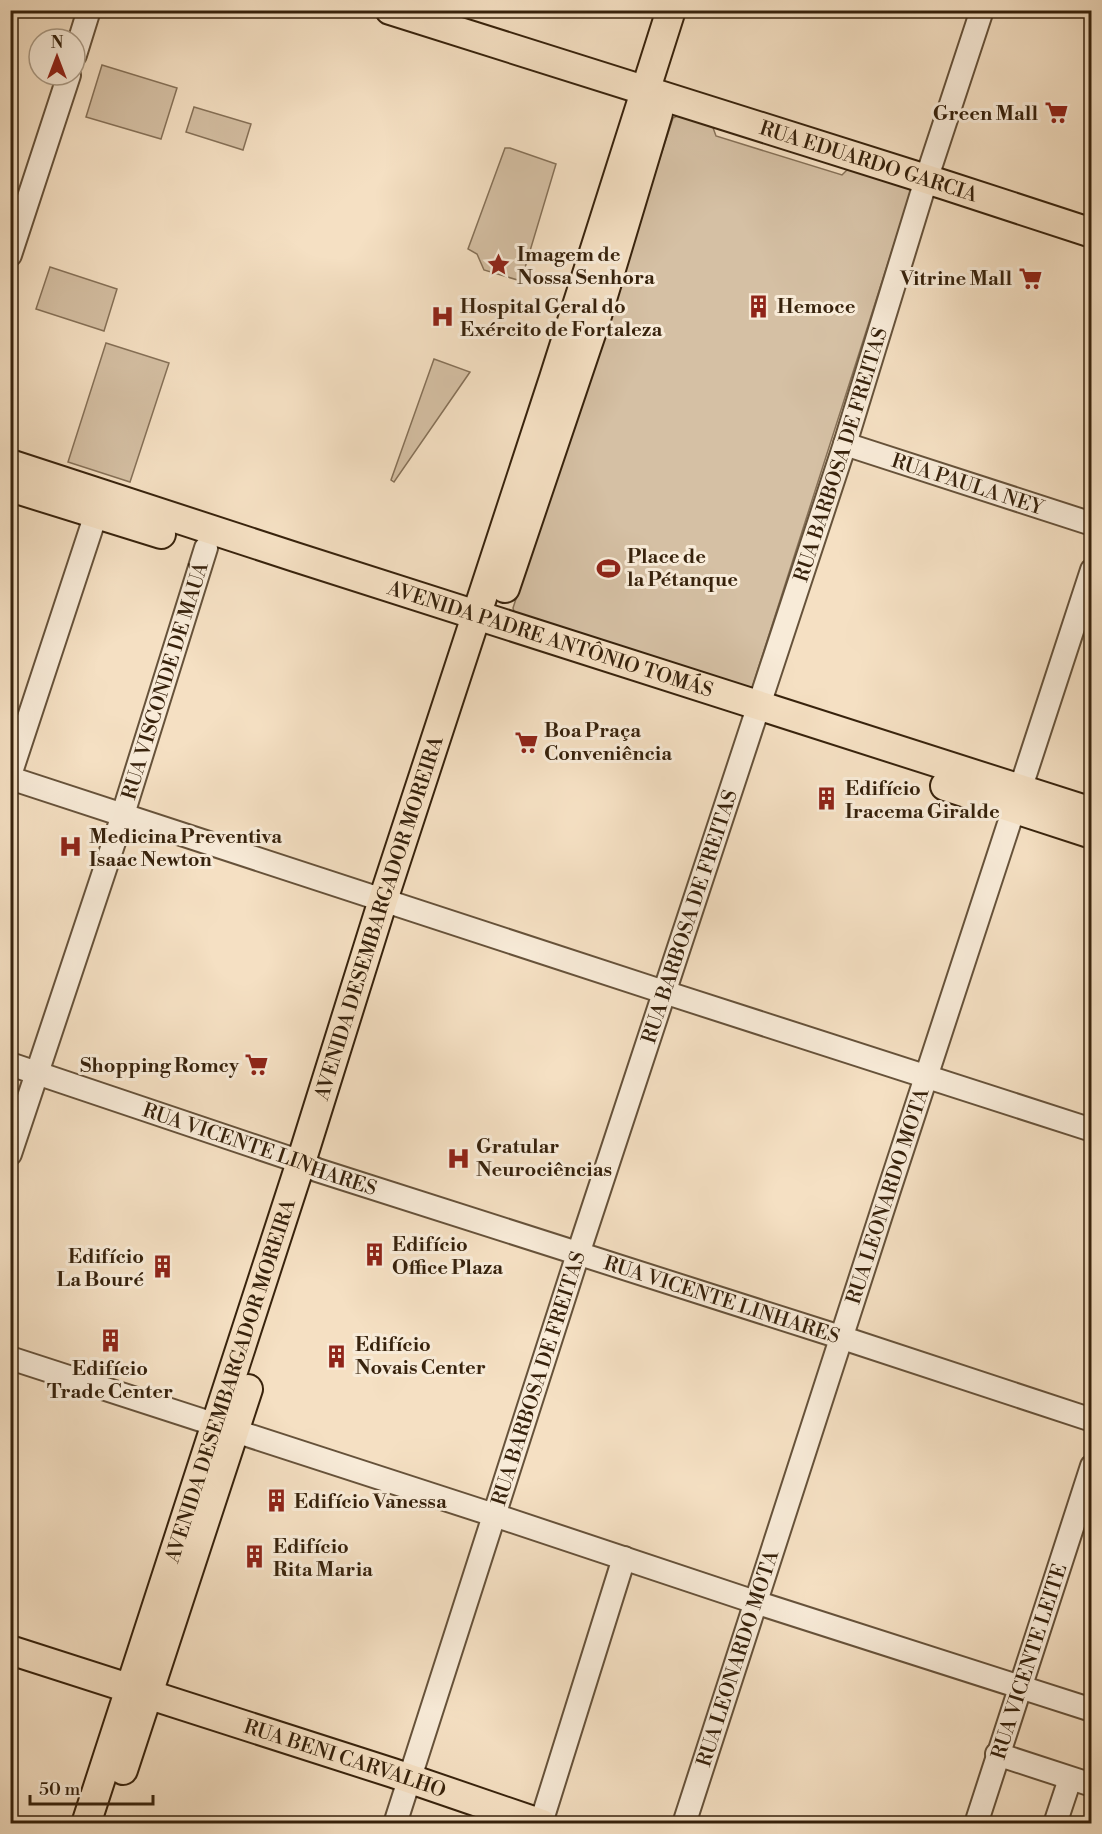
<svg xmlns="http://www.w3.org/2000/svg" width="1102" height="1834" viewBox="0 0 1102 1834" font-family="'Libre Bodoni',serif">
<rect width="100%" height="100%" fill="#f5e0c3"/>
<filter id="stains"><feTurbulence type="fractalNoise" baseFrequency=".00333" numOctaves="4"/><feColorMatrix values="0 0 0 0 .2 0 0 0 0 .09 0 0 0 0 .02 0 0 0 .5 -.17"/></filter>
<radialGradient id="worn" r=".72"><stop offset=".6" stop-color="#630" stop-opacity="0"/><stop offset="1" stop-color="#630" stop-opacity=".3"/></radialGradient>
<path fill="#d5c0a4" stroke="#867158" stroke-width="1.5" d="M102 65 177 88 161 139 86 117Z
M194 107 251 124 243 150 186 132Z
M683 113 711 122 716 136 842 175 853 164 909 181 911 191 752 688 744 692 516 619 513 608 673 118Z
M505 148H510L556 164 521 281 484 270 477 254 468 249Z
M50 267 117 289 104 331 36 309Z
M106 343 169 363 130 482 68 462Z
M434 359 470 372 394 482 391 480Z"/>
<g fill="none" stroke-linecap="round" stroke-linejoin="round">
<defs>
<g id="minor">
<path d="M75 55 89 10"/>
<path d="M10 255 69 75"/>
<path id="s1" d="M845 444 1092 524"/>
<path d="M10 775 96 514"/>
<path d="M10 778 664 992 1092 1130"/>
<path id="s2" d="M10 1064 301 1162 317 1170 840 1337 1092 1420"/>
<path id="s3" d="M10 1154 119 827 206 548"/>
<path d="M10 1358 494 1515 755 1602 1092 1710"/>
<path d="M997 1754 1092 1785"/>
<path d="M541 1823 624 1558"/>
<path id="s4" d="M395 1824 578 1254 845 444 926 180 982 10"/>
<path id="s5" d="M684 1824C818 1405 955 988 1092 570"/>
<path id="s6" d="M976 1824 1092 1466"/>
<path d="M1055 1824 1070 1779"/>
</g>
<g id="major">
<path id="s7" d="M390 10 945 185 1092 233"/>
<path id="s8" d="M10 464 295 557 1092 812"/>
<path d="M10 487 161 534"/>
<path d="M505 588 596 319 658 113"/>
<path d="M945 786 1092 834"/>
<path id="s9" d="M10 1650 393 1773 542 1824"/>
<path d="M123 1770 248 1389"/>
<path id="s10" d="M86 1824 301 1162 383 900 554 378 671 10"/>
</g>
</defs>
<use href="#minor" stroke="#66523a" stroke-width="26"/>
<use href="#major" stroke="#37220c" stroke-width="32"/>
<use href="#minor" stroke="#f8ebd8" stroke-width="22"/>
<use href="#major" stroke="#f5e0c3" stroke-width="28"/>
</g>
<defs>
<symbol id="supermarket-bare" viewBox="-9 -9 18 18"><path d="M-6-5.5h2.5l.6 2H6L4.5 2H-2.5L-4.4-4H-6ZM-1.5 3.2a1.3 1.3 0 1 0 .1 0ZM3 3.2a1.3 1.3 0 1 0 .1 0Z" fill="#8f2418" stroke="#f8ebd8" stroke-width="2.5" paint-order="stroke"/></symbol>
<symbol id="sight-bare" viewBox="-9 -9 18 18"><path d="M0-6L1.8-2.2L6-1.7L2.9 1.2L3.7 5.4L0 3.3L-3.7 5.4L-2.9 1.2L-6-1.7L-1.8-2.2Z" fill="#8f2418" stroke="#f8ebd8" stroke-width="2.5" paint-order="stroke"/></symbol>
<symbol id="building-bare" viewBox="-9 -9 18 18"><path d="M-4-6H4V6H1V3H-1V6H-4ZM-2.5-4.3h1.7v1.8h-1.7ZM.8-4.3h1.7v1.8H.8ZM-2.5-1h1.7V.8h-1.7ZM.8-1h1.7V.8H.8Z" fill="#8f2418" stroke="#f8ebd8" stroke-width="2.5" paint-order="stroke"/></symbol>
<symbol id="hospital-bare" viewBox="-9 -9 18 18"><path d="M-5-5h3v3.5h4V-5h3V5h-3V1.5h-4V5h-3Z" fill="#8f2418" stroke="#f8ebd8" stroke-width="2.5" paint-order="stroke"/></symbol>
<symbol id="stadium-bare" viewBox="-9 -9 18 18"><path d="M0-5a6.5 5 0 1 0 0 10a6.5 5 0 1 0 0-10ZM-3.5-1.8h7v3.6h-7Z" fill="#8f2418" stroke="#f8ebd8" stroke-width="2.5" paint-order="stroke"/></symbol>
</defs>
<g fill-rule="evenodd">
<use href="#supermarket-bare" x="1040" y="96" width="33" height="33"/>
<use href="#sight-bare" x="482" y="248" width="33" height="33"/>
<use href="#supermarket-bare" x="1014" y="262" width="33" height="33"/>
<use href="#building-bare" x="742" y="290" width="33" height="33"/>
<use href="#hospital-bare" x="426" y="300" width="33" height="33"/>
<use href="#stadium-bare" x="592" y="552" width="33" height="33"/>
<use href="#supermarket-bare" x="510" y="726" width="33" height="33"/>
<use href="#building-bare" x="810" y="782" width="33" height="33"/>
<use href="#hospital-bare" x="54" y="830" width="33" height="33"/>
<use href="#supermarket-bare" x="240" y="1048" width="33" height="33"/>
<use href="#hospital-bare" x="442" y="1142" width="33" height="33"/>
<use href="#building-bare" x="358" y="1238" width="33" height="33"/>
<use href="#building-bare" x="146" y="1250" width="33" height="33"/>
<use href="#building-bare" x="94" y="1324" width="33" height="33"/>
<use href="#building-bare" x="320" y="1340" width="33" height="33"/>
<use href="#building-bare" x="260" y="1484" width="33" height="33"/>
<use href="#building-bare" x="238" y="1540" width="33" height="33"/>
</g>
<g text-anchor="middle" stroke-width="6" stroke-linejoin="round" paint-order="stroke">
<g font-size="20" font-weight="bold" fill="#37220c" stroke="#f8ebd8" text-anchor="start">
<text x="1038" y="120" text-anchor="end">Green Mall</text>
<text x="517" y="261">Imagem de<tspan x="517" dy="23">Nossa Senhora</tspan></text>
<text x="1012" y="285" text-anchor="end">Vitrine Mall</text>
<text x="460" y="313">Hospital Geral do<tspan x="460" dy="23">Exército de Fortaleza</tspan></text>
<text x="777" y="313">Hemoce</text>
<text x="627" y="563">Place de<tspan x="627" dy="23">la Pétanque</tspan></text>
<text x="544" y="737">Boa Praça<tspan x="544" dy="23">Conveniência</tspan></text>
<text x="845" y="795">Edifício<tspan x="845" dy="23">Iracema Giralde</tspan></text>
<text x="89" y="843">Medicina Preventiva<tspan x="89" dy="23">Isaac Newton</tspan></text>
<text x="239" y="1072" text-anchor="end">Shopping Romcy</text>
<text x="476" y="1153">Gratular<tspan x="476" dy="23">Neurociências</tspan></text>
<text x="392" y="1251">Edifício<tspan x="392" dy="23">Office Plaza</tspan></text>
<text x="144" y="1263" text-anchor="end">Edifício<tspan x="144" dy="23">La Bouré</tspan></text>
<text x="355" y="1351">Edifício<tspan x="355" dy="23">Novais Center</tspan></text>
<text x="110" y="1375" text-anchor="middle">Edifício<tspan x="110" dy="23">Trade Center</tspan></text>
<text x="294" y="1508">Edifício Vanessa</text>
<text x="273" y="1553">Edifício<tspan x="273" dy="23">Rita Maria</tspan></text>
</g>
<g font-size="20" fill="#37220c" stroke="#f8ebd8">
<text dy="7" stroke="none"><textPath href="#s7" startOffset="502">RUA EDUARDO GARCIA</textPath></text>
<text dy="7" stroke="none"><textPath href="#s4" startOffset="1440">RUA BARBOSA DE FREITAS</textPath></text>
<text dy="7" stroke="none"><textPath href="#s1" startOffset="129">RUA PAULA NEY</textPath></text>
<text dy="7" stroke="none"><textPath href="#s8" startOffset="568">AVENIDA PADRE ANTÔNIO TOMÁS</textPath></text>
<text dy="7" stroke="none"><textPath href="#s3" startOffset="498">RUA VISCONDE DE MAUÁ</textPath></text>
<text dy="7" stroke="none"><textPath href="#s10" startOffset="952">AVENIDA DESEMBARGADOR MOREIRA</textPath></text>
<text dy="7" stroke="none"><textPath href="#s4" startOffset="954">RUA BARBOSA DE FREITAS</textPath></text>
<text dy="7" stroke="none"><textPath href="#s2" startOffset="264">RUA VICENTE LINHARES</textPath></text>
<text dy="7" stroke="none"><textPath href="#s5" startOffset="660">RUA LEONARDO MOTA</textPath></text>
<text dy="7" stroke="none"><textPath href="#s2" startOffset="750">RUA VICENTE LINHARES</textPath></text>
<text dy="7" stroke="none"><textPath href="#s4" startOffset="468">RUA BARBOSA DE FREITAS</textPath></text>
<text dy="7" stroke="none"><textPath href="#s10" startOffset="466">AVENIDA DESEMBARGADOR MOREIRA</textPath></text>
<text dy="7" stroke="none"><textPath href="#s5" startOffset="174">RUA LEONARDO MOTA</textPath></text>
<text dy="7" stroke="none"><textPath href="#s6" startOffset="171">RUA VICENTE LEITE</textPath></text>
<text dy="7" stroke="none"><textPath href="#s9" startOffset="352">RUA BENI CARVALHO</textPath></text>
</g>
</g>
<rect width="1102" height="1834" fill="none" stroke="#f5e0c3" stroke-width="36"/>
<rect x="12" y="12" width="1078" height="1810" fill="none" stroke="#37220c" stroke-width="3"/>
<rect x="18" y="18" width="1066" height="1798" fill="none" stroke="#37220c" stroke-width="1.5"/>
<g transform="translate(57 57)"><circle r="28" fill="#f8ebd8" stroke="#ab9b86" stroke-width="1.5"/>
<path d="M0-4.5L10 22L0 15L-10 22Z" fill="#8f2418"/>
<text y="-9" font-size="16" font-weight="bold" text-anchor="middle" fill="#37220c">N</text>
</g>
<path d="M30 1795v9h123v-9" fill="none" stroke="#37220c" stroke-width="3"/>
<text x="39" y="1795" font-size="18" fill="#37220c" stroke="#f8ebd8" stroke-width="4.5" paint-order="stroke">50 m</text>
<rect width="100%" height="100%" filter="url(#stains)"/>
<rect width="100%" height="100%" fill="url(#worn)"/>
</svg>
